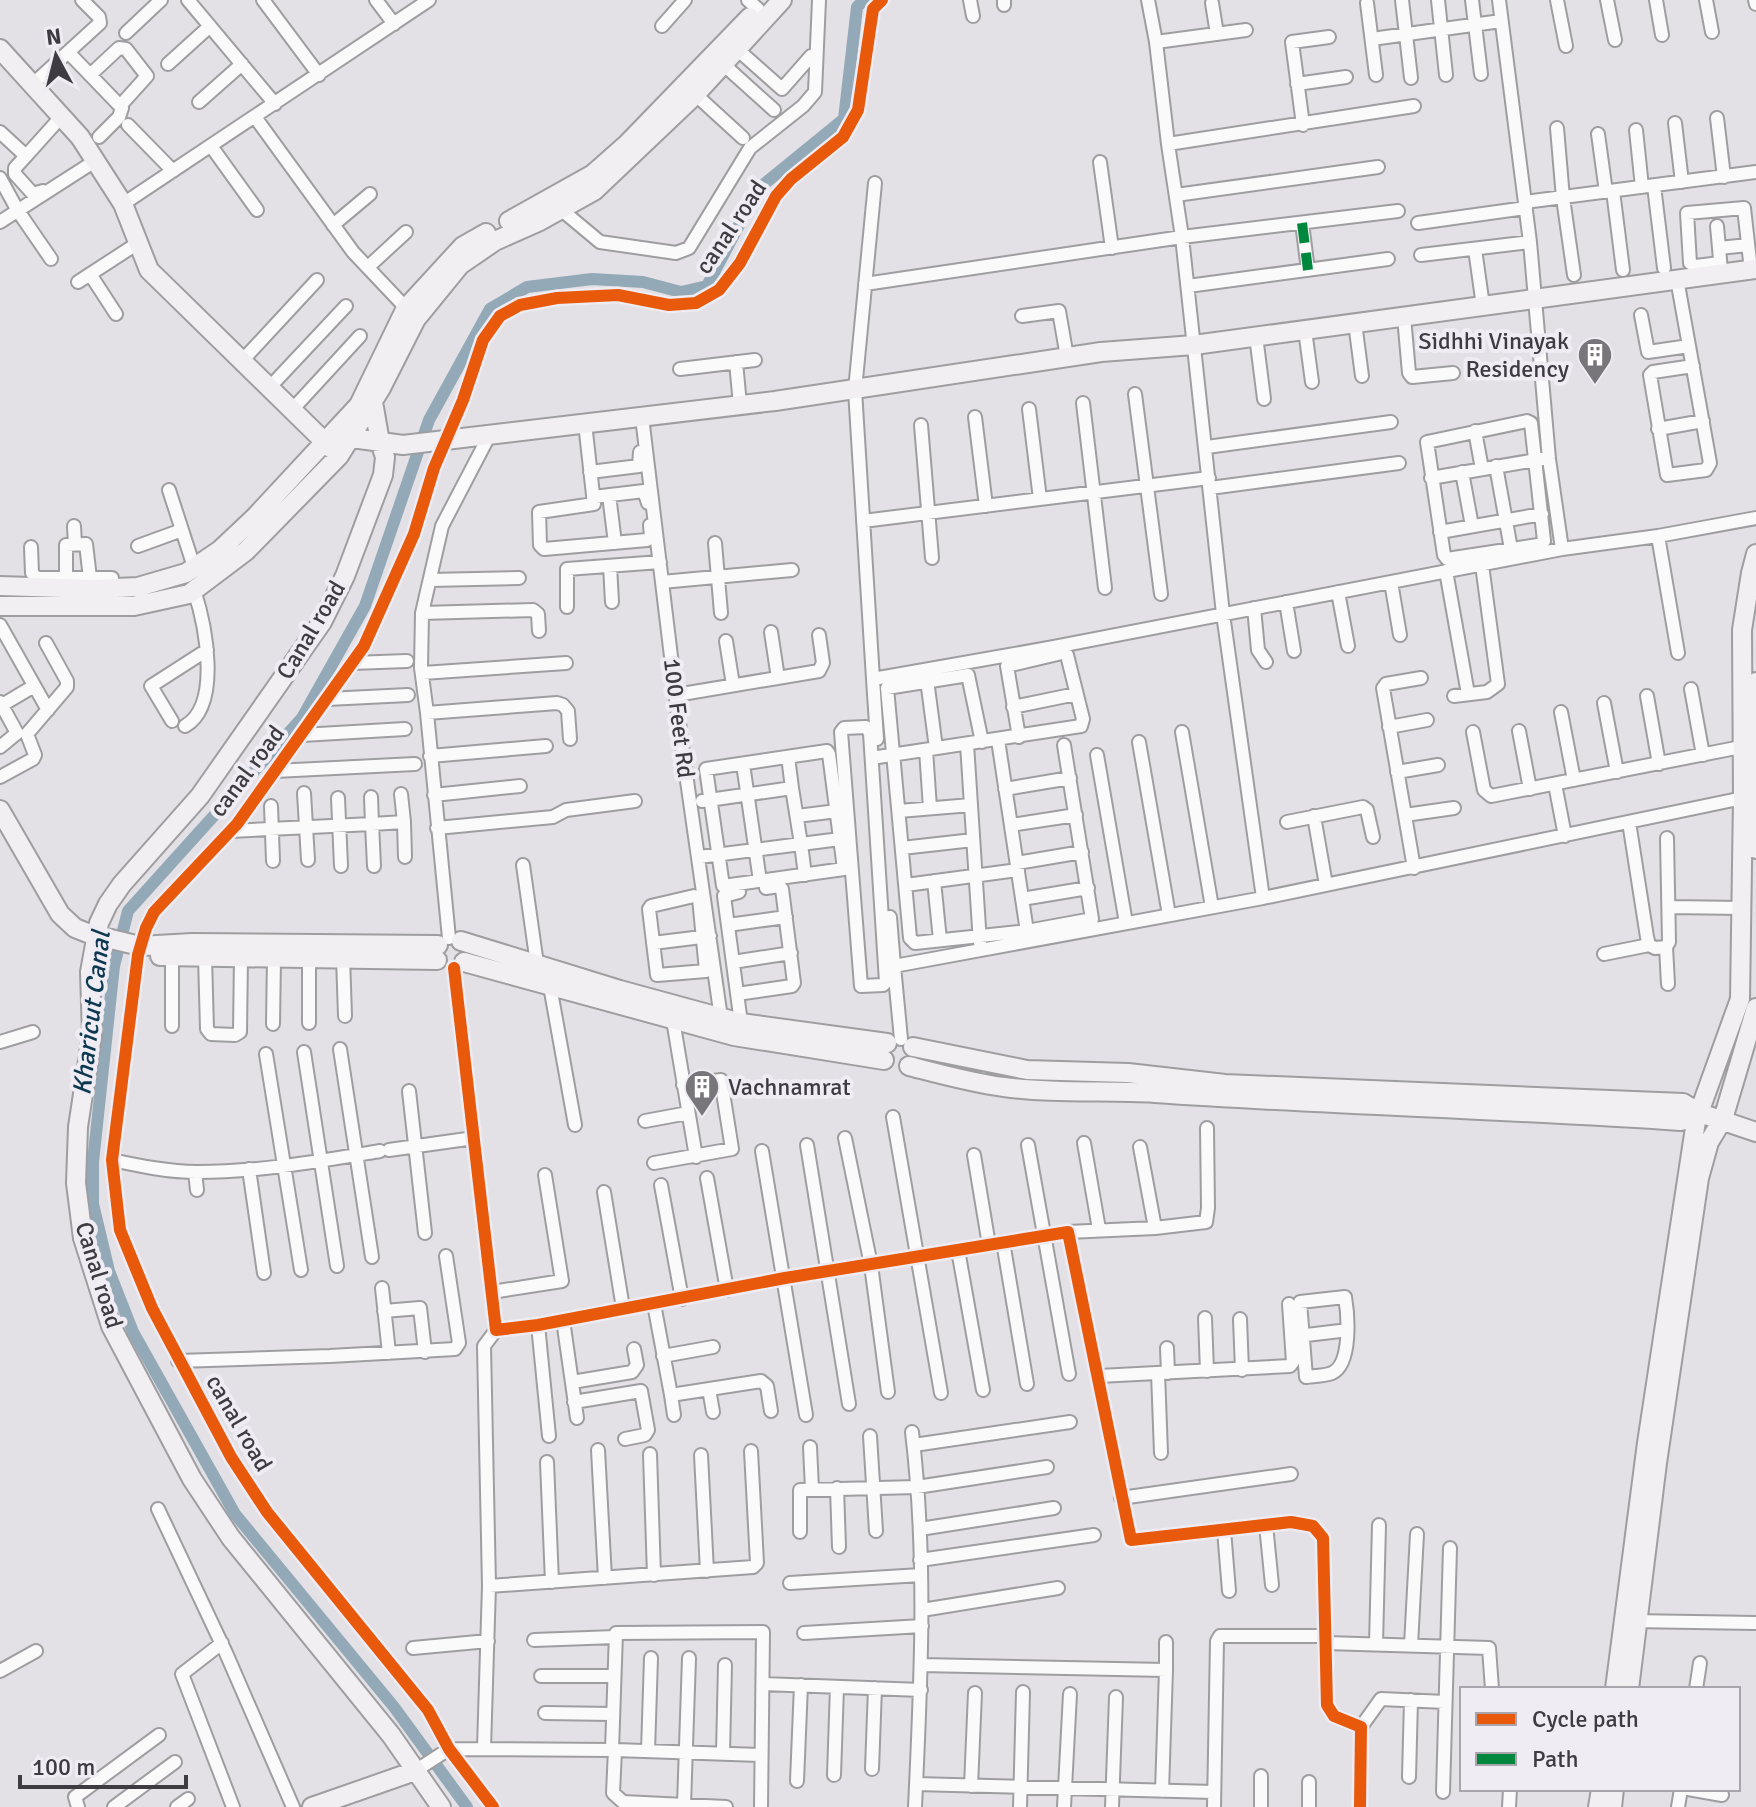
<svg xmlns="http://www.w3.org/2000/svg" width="1756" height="1807" viewBox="0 0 1756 1807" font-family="Signika,sans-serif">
<rect width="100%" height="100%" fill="#e3e1e5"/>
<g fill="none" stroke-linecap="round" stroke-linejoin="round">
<path stroke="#93a9b8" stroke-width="12" d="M467 1807 394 1707 235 1514 133 1332 109 1271 93 1204V1162L114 966 128 911 302 718 365 606 429 420 490 309 527 287 592 279 643 282 681 292 707 286 758 189 844 119 857 7 864 0"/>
<defs>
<path id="street" d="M188 0 275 104
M263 0 319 75
M376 0 394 24
M748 0 758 9
M970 0 973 16
M1004 0V5
M1148 0 1156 42 1168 144 1182 237 1223 614 1263 898
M1402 0 1411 78
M1438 0 1446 75
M1472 0 1481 74
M1499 0 1530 242 1549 459 1562 549
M1557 0 1566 46
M1607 0 1615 40
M1656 0 1662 35
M1706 0 1712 32
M1755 0 1756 4
M1212 3 1217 34
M1367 3 1376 75
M662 26 685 0
M126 33 161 0
M1372 39 1501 21
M1156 42 1246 30
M737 49 782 89 811 56
M68 52 122 108 119 117 99 137
M168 64 210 26
M723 64 774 110
M90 75 119 48 126 49 147 76 120 106
M1297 84 1346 77
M32 85 100 23 99 17 82 0
M696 95 743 138
M199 102 242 64
M255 117 353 252 406 308
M1717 118 1724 177
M1675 123 1682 182
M128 125 173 171
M1303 125 1292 42 1329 37
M1557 128 1563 198 1574 275
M1636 130 1642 187
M0 132 26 156 61 117
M1598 134 1606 192
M1168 144 1414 106
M211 146 257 210
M26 156 15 168V174L33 194 43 191
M1100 162 1112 248
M0 178 18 211 51 259
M875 183 855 390 873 679 1054 647 1562 549 1658 536 1756 518
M1654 186 1664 268
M1613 191 1623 270
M1176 195 1378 167
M1525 202 1756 172
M123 204 429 0
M558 207 600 242 676 253 689 248 750 148 803 106 815 92 819 0
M0 222 95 161
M1302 223 1308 270
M1418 223 1526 208
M333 225 370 194
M1717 226 1719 248
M1475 249 1483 306
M1421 255 1530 242
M1720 263 1696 266 1690 263 1687 213 1744 208 1751 270
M368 267 406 232
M1721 271 1719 248 1748 245
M90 274 116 314
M1677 279 1710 463 1706 470 1667 475 1650 375 1653 372 1693 366
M78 282 138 243
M865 284 1182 237 1398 211
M1188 286 1388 259
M1641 315 1648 352 1689 346
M1022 316 1059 311 1067 357
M1404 317 1409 373 1412 377 1453 373
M1355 323 1362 376
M1305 330 1312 382
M1256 336 1264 399
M241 362 317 280
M736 362 740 405
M680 369 755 360
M268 389 346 306
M1135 394 1161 594
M1083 403 1105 588
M1029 409 1040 499
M291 411 360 336
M642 417 681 739 721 1018
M975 417 986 506
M1527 421 1531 423 1544 541 1538 545 1447 559 1444 555 1427 442Z
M585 423 594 504 539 512 540 545 544 549 647 540 651 537 650 525
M921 425 932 558
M1658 429 1703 421
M1475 431 1482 469
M1207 447 1391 422
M1496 466 1511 549
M590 472 639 466 640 452
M1462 472 1472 526
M1431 478 1542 459
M1210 488 1399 463
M169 490 194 567
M609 495 615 543
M593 497 644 491 648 503
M863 521 1209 478
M74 526 75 544
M1440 532 1542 514
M1658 536 1678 653
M715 543 721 613
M138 546 182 530
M31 547 32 573 37 578H112
M610 566 612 602
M1446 571 1468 694
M66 578V545L86 544 90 578
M430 580 519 578
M662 582 792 570
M1391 582 1400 635
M1338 592 1348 646
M1286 602 1294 651
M567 607V569L660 562
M1254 608 1258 650 1266 662
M422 613 533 610 538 614 539 631
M0 625 48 710
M771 632 778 678
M726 641 733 685
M352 663 407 661
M423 673 566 663
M873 679 877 739
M927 680 936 748
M1691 689 1703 755
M676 695 819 671 823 663 819 635
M1454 696 1487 692 1498 684 1482 565
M1647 696 1659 764
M327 699 408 695
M0 702 17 733 0 747
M1604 703 1617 772
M2 705 34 686
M1013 707 1076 694
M1561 712 1574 780
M427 713 557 703 563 705 568 711 570 739
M172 721 151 686 207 650
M185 726C222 705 205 623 194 590
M866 727 870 733 886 982 883 985 861 986 841 732 844 728Z
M1389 727 1427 720
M1519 731 1530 789
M1182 732 1212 907
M1473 732 1484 790 1491 796 1741 747
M302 735 405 729
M998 740 1028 938
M982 742 968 675 887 688 910 938 915 943 1027 931 1092 919 1064 745
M1139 742 1169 915
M967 744 980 943
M926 750 930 808
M827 751 829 754 844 869 723 886 706 769Z
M1097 755 1126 923
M430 756 546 746
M788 757 792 788
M878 757 1081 726 1083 719 1067 655 1062 653 1007 666 1019 737
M743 764 760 881
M275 771 415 764
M1397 772 1438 765
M0 777 33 759 35 755 27 734 67 687V681L46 643
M1555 784 1565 836
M1005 789 1070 778
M304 793 308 860
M434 795 520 786
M338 798 341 866
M271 806 273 861
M899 811 971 805
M1405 815 1454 808
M797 816 837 811
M1314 816 1326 885
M404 822 405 857
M1287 822 1363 807 1367 810 1373 837
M1629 822 1647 937 1649 945 1655 948 1666 947 1669 942 1667 838
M1011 825 1076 815
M437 828 553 817 566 810 635 801
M231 831 372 824 371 797
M902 848 973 840
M699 857 801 844 792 788 702 801
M1017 863 1082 852
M523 865 537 964
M374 866 372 824 404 822 401 794
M1414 868 1383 688 1386 684 1421 678
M805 875 801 844 840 839
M934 881 940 940
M906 885 1018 870
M739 892 724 896 741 1023
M694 896 699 898 706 971 657 975 649 909 651 906Z
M1022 899 1088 888
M1670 907 1742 908
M890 917 894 966
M728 925 786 917
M449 938 427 713 421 668 422 613 442 526 490 434
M653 943 710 936
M1666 947 1668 984
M1604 954 1649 945
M172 956V1026
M205 957 207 1029 211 1034 235 1035 240 1032 241 957
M343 957 345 1016
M733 962 791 953
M454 968 496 1330 538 1325 785 1278 1068 1232 1131 1540 1291 1522 1313 1526 1323 1538 1327 1705 1334 1716 1361 1727 1360 1807
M550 986 575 1125
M737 994 792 986 794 983 782 889 779 886 766 888
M673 1020 696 1157
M309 1023V957
M273 1024 274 957
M901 1039 894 966 1263 898 1743 798
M0 1042 33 1032
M340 1049 372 1257
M304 1052 337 1266
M266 1054 301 1270
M409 1091 425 1233
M893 1117 941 1393
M645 1121 688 1113
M845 1138 871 1265 888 1392
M1084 1143 1099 1229
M807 1145 849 1404
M1028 1145 1069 1374
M1140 1147 1155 1228
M389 1150 474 1138
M762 1151 806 1415
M974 1155 989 1245
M112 1160C140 1166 169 1172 197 1172 259 1172 320 1161 380 1151
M654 1163 732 1149 721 1080 683 1085
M249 1169 264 1273
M195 1172 197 1190
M707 1178 727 1290
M661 1185 682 1299
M604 1192 623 1308
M1068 1232 1155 1228 1206 1222 1208 1208 1207 1128
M1003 1242 1027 1384
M958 1250 983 1390
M382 1288 389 1353
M492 1292 562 1281 545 1175
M1345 1297C1348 1314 1352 1364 1332 1373 1325 1376 1313 1376 1306 1377L1300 1302Z
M654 1304 671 1395 761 1381 767 1386 771 1411
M384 1311 420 1308 425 1352
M1205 1318 1207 1371
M1240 1319 1242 1370
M563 1320 577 1418
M538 1325 549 1436
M1298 1336 1340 1331
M1167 1348 1168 1373
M663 1356 713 1347
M178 1361 330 1356 455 1349 459 1343 446 1256
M1158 1373 1161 1453
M1099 1376 1290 1366 1293 1362 1289 1304
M572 1382 632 1372 637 1365 634 1349
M709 1389 713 1412
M671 1395 674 1415
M574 1402 641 1391 648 1430 645 1435 625 1439
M912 1432C927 1557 921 1682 915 1807
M870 1436 876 1531
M914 1445 1070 1422
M810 1447 812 1489
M598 1450 605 1578
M650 1454 654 1575
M701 1455 707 1571
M547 1462 552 1582
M837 1488 839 1547
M1121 1498 1291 1474
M158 1509 226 1653 293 1807
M1266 1525 1272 1585
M920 1529 1054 1508
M1224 1530 1229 1591
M800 1532V1490L917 1487 1047 1467
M920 1560 1094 1535
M790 1583 921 1575
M489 1586 753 1567 757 1563 751 1451
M922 1610 1058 1588
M1631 1621 1756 1623
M804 1633 922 1626
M534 1640 615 1637
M222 1643 182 1674 233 1807
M1326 1643 1489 1648 1492 1689
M1376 1644 1379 1525
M1411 1645 1417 1534
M413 1648 488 1641
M921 1665 1166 1670 1162 1791
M1166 1670V1642
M0 1671 36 1651
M541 1676H614
M763 1684 921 1690
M1696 1689 1700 1663
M545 1713 613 1714
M1361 1727 1381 1699 1445 1702
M484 1748 489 1586 484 1346 496 1330
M612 1750 616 1633 763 1632 761 1807
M615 1750 760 1755
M648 1751 651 1658
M723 1753 725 1665
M872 1769 875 1688
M415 1771 449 1749 615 1750 613 1793 623 1802 726 1807
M834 1775 837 1687
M1409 1777 1411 1700
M797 1781 801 1685
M916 1784 1214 1792
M971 1786 975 1693
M1688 1789 1722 1795
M1443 1792 1450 1548
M684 1805 689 1658
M78 1807 75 1797 159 1735
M114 1807 175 1762
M177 1807 188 1799
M493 1807 449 1749 428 1710 267 1512 231 1457 152 1308 120 1230 112 1160 138 955 146 928 154 912 237 824 364 646 414 534 434 468 463 400 483 340 500 316 520 305 557 298 618 295 669 305 696 303 719 290 740 263 776 196 791 179 843 137 858 110 873 9 882 0
M1020 1807 1023 1692
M1064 1807 1070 1694
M1112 1807 1116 1697
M1214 1807 1217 1641 1220 1636H1326
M1261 1807V1776
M1309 1807V1782
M1509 1807 1510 1789
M1678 1807 1681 1789"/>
<path id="secondary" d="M0 49 80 137 123 204 149 270 332 449
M509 221 593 174 627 144 750 17
M373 402 380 442 385 457 383 475 345 576 322 622 200 796 122 884 108 904 99 923 90 972 92 1035 78 1127 76 1183 83 1238 111 1326 192 1479 231 1538 391 1735 441 1807
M338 428 352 438 403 445 775 401 1101 352 1194 345 1756 269
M0 586 94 589 138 587 186 573 220 550 255 517 359 405 406 308 463 246 486 233
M0 606H134L189 594 246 551 339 456 381 388 416 319 460 265 495 241 540 221 594 191 694 96 782 0
M1756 682V849
M0 810 60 914 75 928 90 934 140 946 192 943 438 945
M461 941 620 990 741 1023 887 1043
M160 956 437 960
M464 962 734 1036 884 1060
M913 1047 1027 1070 1128 1073 1225 1084 1683 1103 1700 1113 1756 1132
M909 1066C940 1074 972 1083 1004 1087 1054 1094 1105 1090 1155 1093 1330 1105 1506 1109 1681 1121L1700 1113
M1615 1689 1647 1443 1696 1121 1740 999 1743 798 1742 630 1751 573 1756 554
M1629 1689 1657 1463 1699 1178 1709 1142 1723 1119 1756 1008
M312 1807 415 1771
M1598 1807 1601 1789
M1612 1807 1614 1789"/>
</defs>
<use href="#street" stroke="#9e9da0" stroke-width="16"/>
<use href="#secondary" stroke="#9e9da0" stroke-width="22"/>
<use href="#street" stroke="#fbfafb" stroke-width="12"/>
<use href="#secondary" stroke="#f1eff1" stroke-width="18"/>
<path stroke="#00873e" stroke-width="10" stroke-dasharray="20 10" stroke-linecap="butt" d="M1302 223 1308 270"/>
<defs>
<path id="cycleway" d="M454 968 496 1330 538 1325 785 1278 1068 1232 1131 1540 1291 1522 1313 1526 1323 1538 1327 1705 1334 1716 1361 1727 1360 1807
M493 1807 449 1749 428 1710 267 1512 231 1457 152 1308 120 1230 112 1160 138 955 146 928 154 912 237 824 364 646 414 534 434 468 463 400 483 340 500 316 520 305 557 298 618 295 669 305 696 303 719 290 740 263 776 196 791 179 843 137 858 110 873 9 882 0"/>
</defs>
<use href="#cycleway" stroke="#efecf4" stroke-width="17"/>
<use href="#cycleway" stroke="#e8590c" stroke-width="12"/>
</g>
<defs>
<symbol id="building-pin" viewBox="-11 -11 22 30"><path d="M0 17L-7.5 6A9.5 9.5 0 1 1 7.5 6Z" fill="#78767a" stroke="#efecf4"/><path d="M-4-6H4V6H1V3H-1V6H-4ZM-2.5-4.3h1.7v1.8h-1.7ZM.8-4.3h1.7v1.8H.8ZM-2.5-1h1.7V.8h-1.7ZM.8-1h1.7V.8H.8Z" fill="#fff"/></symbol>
</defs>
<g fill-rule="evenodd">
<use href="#building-pin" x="1575" y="335" width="40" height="54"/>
<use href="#building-pin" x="682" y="1067" width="40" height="54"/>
</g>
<g text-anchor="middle" stroke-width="8" stroke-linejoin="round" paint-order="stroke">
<g font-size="24" fill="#3e3c40" stroke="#efecf4">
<text transform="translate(731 227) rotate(-56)" y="8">canal road</text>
<text transform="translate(311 630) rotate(-59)" y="8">Canal road</text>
<text transform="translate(679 718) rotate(83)" y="8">100 Feet Rd</text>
<text transform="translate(247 771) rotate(-53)" y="8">canal road</text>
<text transform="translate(99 1275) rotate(73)" y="8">Canal road</text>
<text transform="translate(239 1423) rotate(60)" y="8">canal road</text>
</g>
<g font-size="24" fill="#3e3c40" stroke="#efecf4" text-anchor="end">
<text x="1569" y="349">Sidhhi Vinayak<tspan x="1569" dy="28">Residency</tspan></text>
<text x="728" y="1095" text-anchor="start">Vachnamrat</text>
</g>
<g font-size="26" font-style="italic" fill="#0d3950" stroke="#efecf4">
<text transform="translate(91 1013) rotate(-83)" y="9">Kharicut Canal</text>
</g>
</g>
<rect x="1460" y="1687" width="280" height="104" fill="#efecf4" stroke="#a8a6ac" stroke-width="2"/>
<rect x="1476" y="1713" width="40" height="12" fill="#e8590c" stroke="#a8a6ac" stroke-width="2"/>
<text x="1532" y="1727" font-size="24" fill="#3e3c40">Cycle path</text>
<rect x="1476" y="1753" width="40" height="12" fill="#00873e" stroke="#a8a6ac" stroke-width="2"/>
<text x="1532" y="1767" font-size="24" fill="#3e3c40">Path</text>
<g transform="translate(56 56) rotate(353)" stroke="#efecf4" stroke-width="6" paint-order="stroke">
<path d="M0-6L14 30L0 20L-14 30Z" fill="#3e3c40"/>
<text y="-12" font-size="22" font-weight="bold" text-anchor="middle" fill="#3e3c40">N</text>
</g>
<path d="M20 1775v12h166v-12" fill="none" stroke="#3e3c40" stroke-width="4"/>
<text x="32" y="1775" font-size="24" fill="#3e3c40" stroke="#efecf4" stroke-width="6" paint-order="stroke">100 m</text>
</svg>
